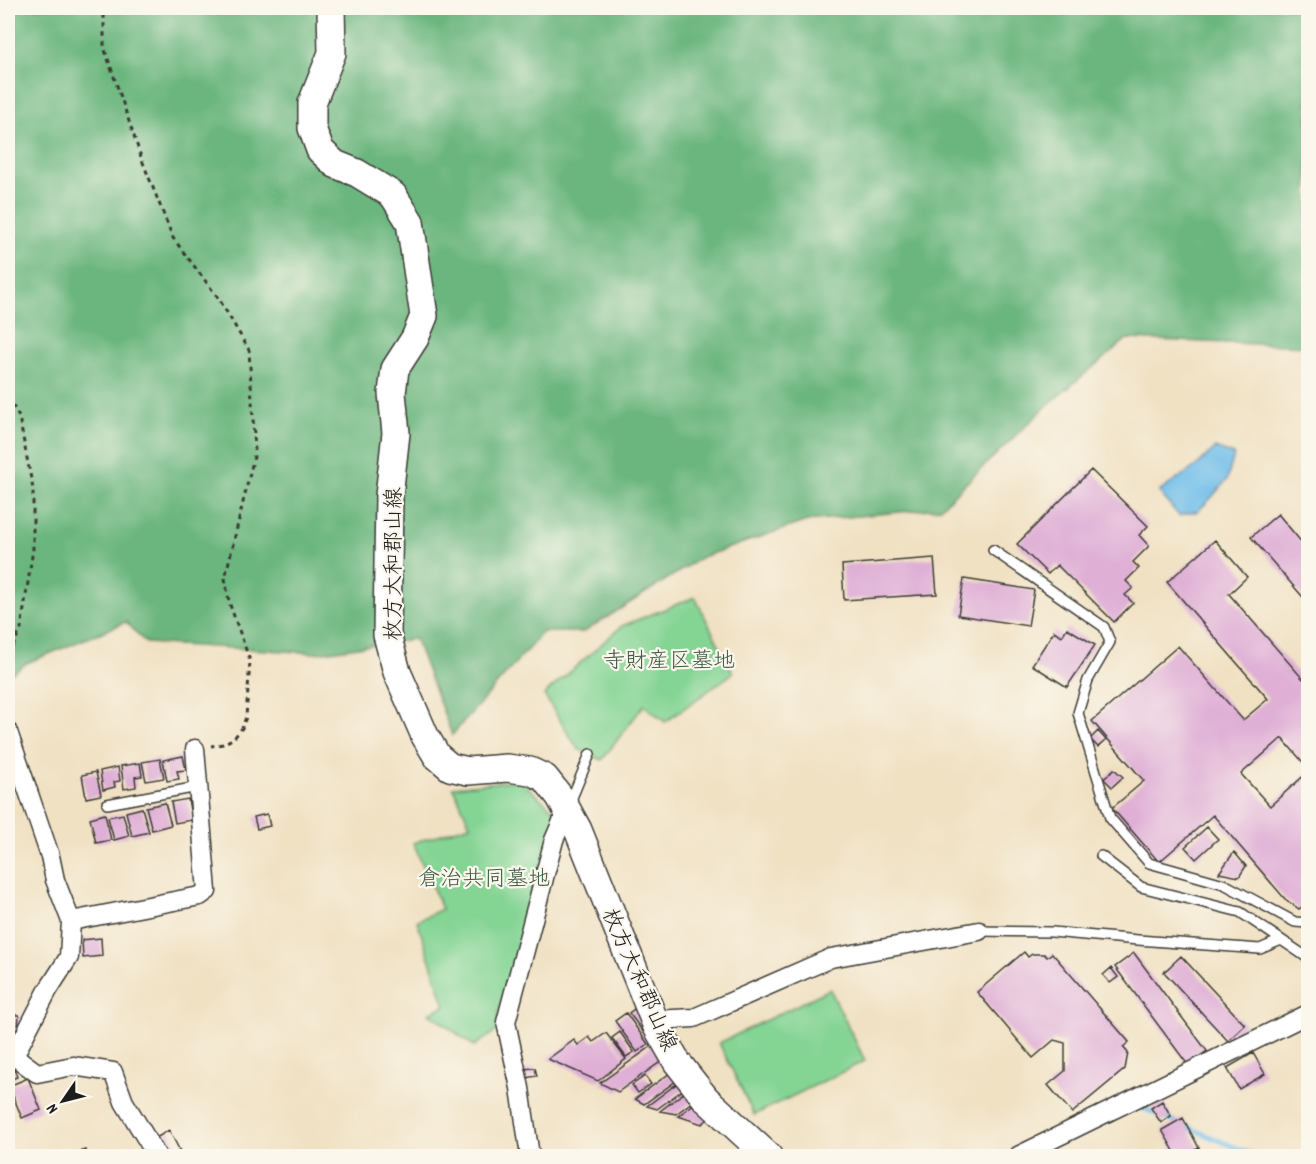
<svg xmlns="http://www.w3.org/2000/svg" width="1316" height="1164" viewBox="0 0 1316 1164" font-family="Dekko,'Klee One',sans-serif">
<rect width="100%" height="100%" fill="#fbf7ec"/>
<filter id="ink" filterUnits="userSpaceOnUse"><feTurbulence type="fractalNoise" baseFrequency=".0167" numOctaves="2"/><feDisplacementMap in="SourceGraphic" scale="12" xChannelSelector="R" yChannelSelector="G"/><feConvolveMatrix kernelMatrix="1 2 1 2 8 2 1 2 1" color-interpolation-filters="sRGB"/></filter>
<filter id="wash" filterUnits="userSpaceOnUse"><feTurbulence type="fractalNoise" baseFrequency=".008" numOctaves="4" result="noise"/><feDisplacementMap in="SourceGraphic" scale="24" xChannelSelector="R" yChannelSelector="G"/><feGaussianBlur stdDeviation="1.35" result="paint"/><feColorMatrix in="noise" values="0 0 0 0 0 0 0 0 0 0 0 0 0 0 0 0 0 1.4 0 .05"/><feComposite in="paint" operator="in"/></filter>
<g filter="url(#wash)">
<rect width="100%" height="100%" fill="#f0e1c3"/>
<path fill="#84d494" stroke="#507858" stroke-width="1.5" d="M695 597 733 673 665 722 644 705 602 760 578 749 544 695 622 626Z
M520 780 558 814 498 1014 501 1028 474 1046 429 1013 445 1006 417 921 442 909 413 843 470 825 453 787Z
M830 989 865 1061 754 1115 719 1043Z"/>
<path fill="#6bb67e" stroke="#44694d" stroke-width="1.5" d="M8 8H1308V346L1127 339 1050 403 940 508 807 521 702 557 584 632H543L452 735 415 639 316 653 146 643 126 622 27 663 8 676Z"/>
<path fill="#6fbde9" stroke="#466c82" stroke-width="1.5" d="M1215 448 1234 455 1227 480 1211 498 1198 511 1179 516 1159 492 1196 466Z"/>
<g fill="none" stroke-linecap="round" stroke-linejoin="round">
<path stroke="#6fbde9" stroke-width="5" d="M1133 1104 1256 1156"/>
</g>
<g id="blocks">
<path fill="#dfafd6" d="M1091 470 1148 526 1139 535 1149 546 1133 562 1139 568 1126 581 1133 588 1125 595 1133 603 1114 622 1057 565 1048 574 1017 544Z
M1278 514 1308 550V603L1251 537Z
M1215 540 1247 577 1229 594 1303 679 1308 674V768L1282 738 1241 774 1270 806 1308 772V902L1299 909 1285 899 1213 815 1159 862 1112 808 1144 781 1092 721 1178 646 1243 720 1268 699 1167 582Z
M934 558 937 594 844 600 842 565Z
M964 579 1034 590 1028 626 958 615Z
M1067 628 1095 645 1067 687 1032 665 1054 631 1062 636Z
M1098 731 1106 740 1098 747 1090 739Z
M183 756 186 770 177 771 179 779 167 781 163 760Z
M160 759 164 778 146 781 142 762Z
M140 763 142 776 135 777 136 787 124 789 121 766Z
M118 767 120 781 114 782 115 787 103 790 100 771Z
M1114 769 1123 777 1112 787 1104 779Z
M96 772 101 795 86 798 82 775Z
M188 799 192 820 175 823 171 802Z
M165 803 171 825 152 830 146 807Z
M142 808 149 832 132 836 126 812Z
M105 814 111 840 96 843 90 818Z
M123 814 129 836 114 840 108 817Z
M267 814 270 826 257 829 254 817Z
M1207 827 1218 839 1196 859 1185 847Z
M1234 852 1246 866 1239 877 1219 873Z
M101 938 102 956 83 958 82 940Z
M1024 952 1028 957 1032 954H1044L1047 957 1052 953 1129 1042 1123 1047 1128 1053 1125 1069 1072 1113 1048 1085 1065 1071V1043L1054 1040 1033 1058 977 992Z
M1134 953 1207 1051 1188 1065 1115 967Z
M1181 956 1245 1025 1228 1041 1164 972Z
M1111 968 1118 977 1110 983 1103 975Z
M642 1003 650 1041 629 1013Z
M626 1013 648 1044 637 1052 615 1021Z
M8 1015H19L17 1044H8Z
M620 1032 634 1052 626 1057 612 1038Z
M606 1033 626 1059 598 1081 548 1059 574 1040 578 1045 589 1037 593 1042Z
M652 1046 663 1060 618 1092 600 1083Z
M1253 1053 1265 1074 1239 1089 1227 1068Z
M14 1068 17 1077 8 1080V1070Z
M535 1068 537 1076 525 1078 523 1069Z
M674 1070 680 1078 644 1104 635 1099Z
M645 1076 651 1084 638 1093 632 1085Z
M28 1078 41 1110 22 1118 9 1086Z
M683 1079 688 1086 657 1109 647 1106Z
M690 1088 697 1098 676 1114 660 1111Z
M699 1100 712 1116 702 1124 678 1116Z
M1162 1101 1171 1116 1161 1123 1151 1108Z
M1183 1118 1199 1148 1183 1156H1177L1162 1130Z
M169 1130 180 1151 166 1156 156 1138Z
M85 1150 87 1156H69L68 1155Z"/>
</g>
</g>
<g filter="url(#ink)">
<use href="#blocks" fill-opacity="0" stroke="#3c3a35" stroke-width="1.5"/>
<g fill="none" stroke-linecap="round" stroke-linejoin="round">
<defs>
<path id="lane" d="M993 550 1104 627 1110 642 1088 680 1078 713 1110 818 1149 863 1224 884 1295 922 1308 923
M107 804 198 787
M569 805 590 754
M1101 856 1141 887 1240 912 1308 958
M979 931 1052 932 1138 940 1260 949 1281 940"/>
<path id="street" d="M8 732 50 856 55 880 71 921 69 957 48 990 14 1056 8 1059
M71 921 200 896 207 891 195 749
M654 1020 694 1018 831 958 979 931
M14 1056 37 1073 73 1066 113 1072 124 1102 157 1156
M530 1156 520 1088 506 1022 554 840 567 810
M1018 1156 1308 1014"/>
<path id="primary" d="M331 8 332 53 312 103V128L320 150 335 164 357 173 393 195 410 222 424 316 415 338 395 369 392 393 396 433 389 496 387 635 397 672 425 736 437 756 450 767 468 771 507 768 530 771 545 778 560 797 578 830 657 1027 677 1062 706 1099 768 1156"/>
</defs>
<use href="#lane" stroke="#3c3a35" stroke-width="12"/>
<use href="#street" stroke="#3c3a35" stroke-width="21"/>
<use href="#primary" stroke="#3c3a35" stroke-width="30"/>
<path stroke="#3c3a35" stroke-width="3" stroke-dasharray="4.5 4.5" stroke-linecap="butt" d="M111 8 104 16V47L142 160 173 238 219 299 249 350 255 452 225 578 229 602 250 661 246 717 242 728 234 738 223 744 211 746
M8 397 19 417 33 489V549L21 629 8 656"/>
<use href="#lane" stroke="#fff" stroke-width="9"/>
<use href="#street" stroke="#fff" stroke-width="18"/>
<use href="#primary" stroke="#fff" stroke-width="27"/>
</g>
</g>
<g text-anchor="middle" stroke-width="4.5" stroke-linejoin="round" paint-order="stroke">
<g font-size="22" fill="#1c1c1c" stroke="#fbf7ec">
<text transform="translate(392 564) rotate(-90)" y="8">枚方大和郡山線</text>
<text transform="translate(641 979) rotate(66)" y="8">枚方大和郡山線</text>
</g>
<g font-size="22" fill="#405c46" stroke="#fbf7ec">
<text x="669" y="667">寺財産区墓地</text>
<text x="484" y="885">倉治共同墓地</text>
</g>
</g>
<rect width="1316" height="1164" fill="none" stroke="#fbf7ec" stroke-width="30"/>
<g transform="translate(63 1101) rotate(235)" stroke="#fbf7ec" stroke-width="4.5" paint-order="stroke">
<path d="M0-4.5L10 22L0 15L-10 22Z" fill="#1c1c1c"/>
<text y="-9" font-size="16" font-weight="bold" text-anchor="middle" fill="#1c1c1c">N</text>
</g>
</svg>
